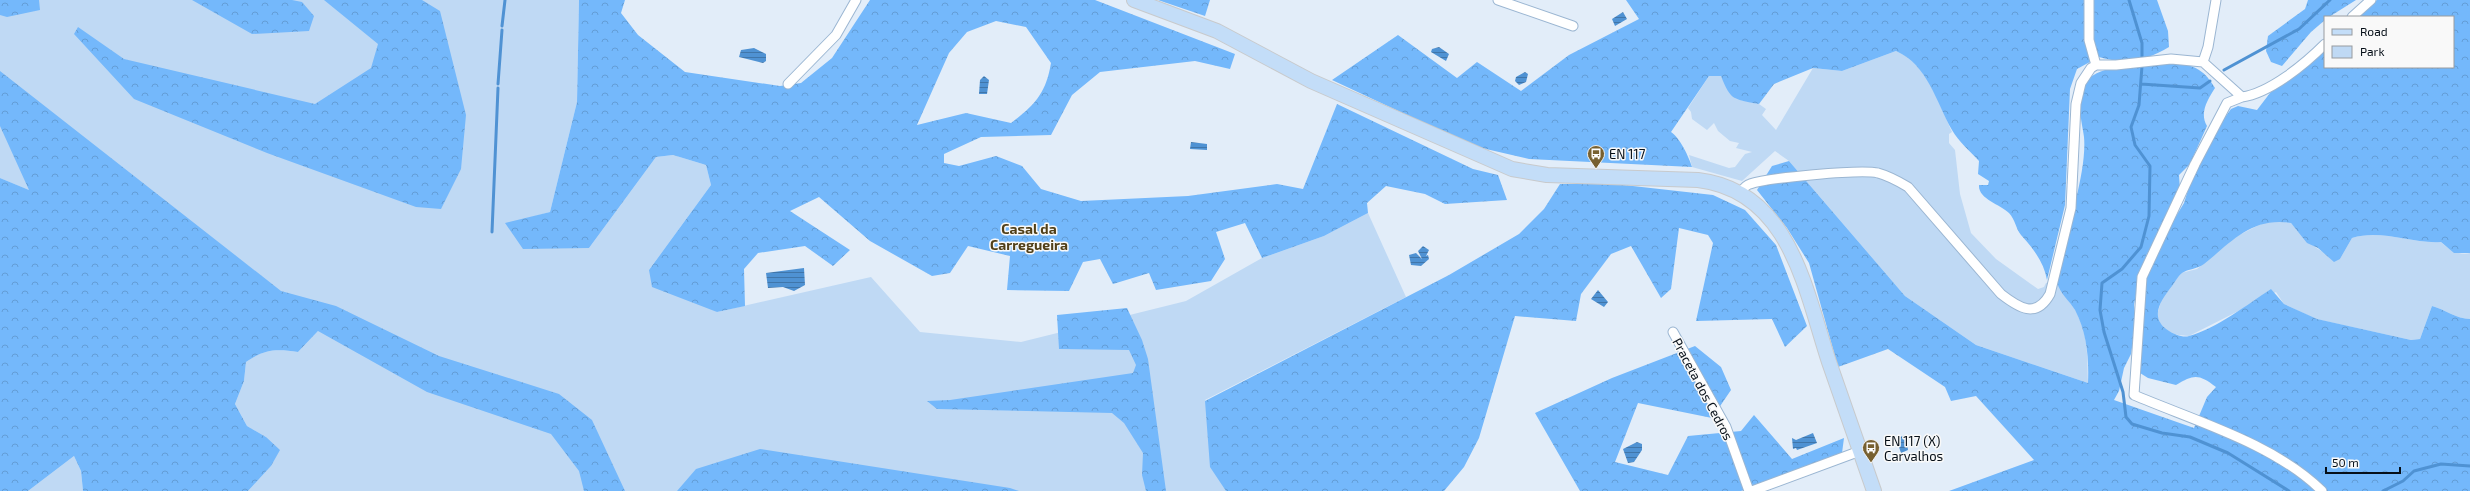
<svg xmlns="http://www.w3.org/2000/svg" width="2470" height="491" viewBox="0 0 2470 491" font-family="'Exo 2',sans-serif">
<defs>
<pattern id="forest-crowns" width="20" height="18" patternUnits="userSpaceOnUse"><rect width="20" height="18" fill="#74b8fb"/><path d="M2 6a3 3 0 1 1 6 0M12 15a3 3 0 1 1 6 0" fill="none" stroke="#639dd6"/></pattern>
<pattern id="water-rules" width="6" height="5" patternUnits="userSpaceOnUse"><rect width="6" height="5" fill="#4f92d3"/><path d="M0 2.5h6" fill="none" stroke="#4076aa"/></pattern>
</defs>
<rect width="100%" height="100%" fill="#e2edf9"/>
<path fill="#bfd9f4" d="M0 0H579L577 102 550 212 506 224 589 248 656 157 673 155 706 165 711 185 649 270 717 312 871 277 920 332 1021 342 1186 301 1262 258 1324 236 1368 213 1406 297 1205 400 1259 491H248L271 466 266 437 247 426 235 404 244 381 246 362C265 349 276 349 298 352L318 331 93 217 0 178Z
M1896 51C1927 64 1939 103 1952 132L1949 134V143L1955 150 1960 194 1971 233 1996 259 2038 289 2044 287 2046 283 2057 281C2062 292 2069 300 2075 310 2089 336 2087 355 2088 383L1976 345 1905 296 1789 161 1775 151 1742 181 1692 167 1689 155 1729 168 1735 167 1745 154 1752 152 1736 148 1739 143 1730 141 1718 131 1714 123 1707 130 1692 119 1691 112 1688 108 1709 76H1721L1736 99 1759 104 1766 109 1762 115 1776 130 1813 68 1842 71Z
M2276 221 2291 223C2306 240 2318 253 2340 259L2352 238C2382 229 2411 244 2441 242 2448 249 2459 256 2470 253V319C2457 319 2444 309 2432 306L2420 339 2411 340 2316 319 2284 304 2276 292 2189 336 2178 335 2167 331 2160 323 2157 315 2162 298 2181 273 2197 269 2235 237 2263 223Z
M74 456 81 471 83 491H28Z"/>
<path fill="url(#forest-crowns)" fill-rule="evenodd" d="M0 0H39L40 10 7 17 0 15Z
M192 0H292L302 2 314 16 309 31 252 34Z
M324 0H422L440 11 466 115 461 169 441 209 416 207 267 153 134 99 74 34 78 27 124 59 315 104 371 68 378 44Z
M579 0H625L621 13 638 35 685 72 780 86 801 83 832 58 870 0H1095L1235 54 1230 69 1195 61 1100 72 1072 95 1051 135 981 137 944 154V163L959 166 996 156 1022 166 1041 189 1081 201 1188 196 1277 184 1303 189 1337 104 1473 169 1498 175 1507 200 1445 204 1425 194 1386 186 1367 203 1368 213 1324 236 1262 258 1245 223 1216 232 1225 259 1211 281 1156 290 1149 273 1113 284 1100 259 1083 262 1069 291 1007 290 1010 256 968 246 950 273 932 276 870 241 819 197 790 211 850 250 833 266 805 246 758 253 744 269 745 306 717 312 652 287 649 270 711 185 706 165 673 155 656 157 589 248 523 249 505 223 550 212 577 102ZM996 21 1026 27 1051 63C1046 93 1035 105 1011 123L966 113 917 125 949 53 967 32Z
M1158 0H1210L1205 16Z
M1626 0H2157L2168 31 2169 47C2146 61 2125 65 2099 57L2077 69 2070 89 2065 205 2047 280C2044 262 2032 247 2021 235 2016 229 2015 219 2009 213 2000 204 1978 199 1979 185H1988L1989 181 1978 174 1979 161C1970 151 1958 141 1952 130 1936 102 1928 65 1896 51L1842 71 1813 68 1774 84 1759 104C1733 99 1731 101 1721 76H1709L1671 132C1680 138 1689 157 1692 167L1529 159 1473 146 1332 80 1398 35 1457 78 1477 62 1521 91 1569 55 1639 19Z
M2308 0H2356L2329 17H2325V20L2311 32 2282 66 2271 62 2266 51 2268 36 2305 9Z
M2377 0H2470V253H2454L2441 242C2411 244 2382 229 2352 238L2340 259 2334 262 2318 248 2307 243 2291 223C2251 217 2232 242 2204 264 2197 269 2188 269 2182 273 2178 276 2175 282 2172 286 2161 300 2148 318 2169 331 2174 334 2183 338 2189 336 2216 329 2248 304 2271 289L2284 304 2317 319 2411 340 2420 339 2432 306C2444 309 2457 319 2470 319V491H1949L2034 460 1976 396 1951 401 1945 387 1888 349 1838 367 1809 263 1787 228 1757 190 1772 166 1789 161 1905 296 1976 345 2088 383C2089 358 2087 333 2075 310 2069 300 2060 294 2057 282 2056 275 2061 263 2062 255 2069 223 2087 169 2084 137 2082 122 2074 93 2086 81 2103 64 2133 66 2155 65 2183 63 2200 62 2215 88 2208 99 2199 113 2207 126L2190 164 2179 175 2180 190 2159 235 2147 254 2140 272 2134 305 2136 322 2131 354 2124 368 2119 391 2114 400 2194 428 2207 397 2216 387C2199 374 2194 374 2176 385L2148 378 2140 373 2145 280 2169 228 2184 203 2193 174 2218 127 2231 109 2238 106 2257 110 2270 93 2325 48V67H2453V17H2356Z
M0 71 281 291 336 306 439 356 559 394 592 420 625 491H584L579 471 551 434 427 392 318 331 298 352C276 349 265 349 246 362L244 381 235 404 247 426 266 437 280 450 271 466 248 491H83L81 471 74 456 28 491H0V178L29 190 0 126Z
M1560 184H1615L1713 195 1745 210 1776 245 1807 326 1785 347 1772 319 1696 321 1713 243 1708 235 1679 228 1671 289 1661 298 1631 246 1611 254 1581 294 1576 321 1515 316 1479 438 1464 467 1444 491H1226L1210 467 1205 401 1449 275 1519 234 1544 209Z
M1127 308 1142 340 1148 359 1166 491H1146L1142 475 1143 453 1124 423 1112 413 937 409 927 401 950 400 1133 373 1136 365 1129 350 1059 349 1057 315Z
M1695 346 1721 367 1731 390 1712 418 1638 403 1615 462 1668 475 1688 436 1741 431 1754 415 1792 459 1844 438 1842 453 1741 491H1580L1535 413 1612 378Z
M760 449 1010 488 1019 491H677L696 469Z"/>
<path fill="url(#water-rules)" d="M1623 12 1627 19 1615 26 1612 19Z
M1439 47 1449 54 1446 61 1431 52 1432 49Z
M754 48 766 54V61L763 63 739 57 741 50Z
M1525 72 1528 74 1526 82 1519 85 1515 81 1516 77Z
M984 76 989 80 987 94H979L980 80Z
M1191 142 1207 144V150L1190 149Z
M1423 246 1429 250 1426 256 1428 255 1429 259 1421 266 1411 265 1409 255 1416 253 1422 259 1418 251Z
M804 268 805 285 794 291 783 287 768 288 766 273Z
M1598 290 1608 302 1604 307 1591 299Z
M1813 433 1817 443 1797 450 1796 448 1793 449 1792 438 1796 440Z
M1906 435 1908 450 1901 453 1896 438Z
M1637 442 1642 444V450L1634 462 1628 463 1623 449Z"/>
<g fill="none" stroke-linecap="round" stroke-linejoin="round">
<path stroke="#4f92d3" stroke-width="3" d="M2129 0 2142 43V59
M502 26 505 0
M2142 66 2139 105 2131 127 2135 145 2150 166 2149 216 2141 247 2122 269 2102 283 2100 310 2104 332 2123 392 2126 417 2132 424 2162 433 2190 437 2228 453 2289 491
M2224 70 2299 29 2330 0
M498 84 502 30
M2141 84 2200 88 2210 81
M492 232 498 88
M2383 491 2403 481 2414 471 2441 464 2470 466"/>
<defs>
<path id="street" d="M1498 0 1573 26
M2089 0V40L2096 65
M2352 17 2371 0
M2203 62 2208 47 2216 0
M788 84 836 35 856 0
M2242 97 2227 103 2195 164 2142 277 2134 395C2195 421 2275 444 2322 491
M1741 192C1743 189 1746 185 1750 184 1767 178 1860 169 1878 173 1889 176 1898 181 1908 187L2001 294C2019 308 2036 319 2050 294L2071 208 2076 104 2081 83 2091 68 2096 65H2116L2171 59 2203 62 2242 97C2270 93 2305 64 2325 44
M1673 332 1726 427 1749 491
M1752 491 1860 451"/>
<path id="primary" d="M1134 0 1217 31 1311 81 1512 169 1547 175 1698 180C1790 191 1805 289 1829 362 1844 405 1859 448 1874 491"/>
</defs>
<use href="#street" stroke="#9bb6d2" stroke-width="11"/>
<use href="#primary" stroke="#c8cacc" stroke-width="16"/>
<use href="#street" stroke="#fff" stroke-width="9"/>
<use href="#primary" stroke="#c3ddf8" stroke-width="14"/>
</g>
<defs>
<symbol id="bus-pin" viewBox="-11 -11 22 30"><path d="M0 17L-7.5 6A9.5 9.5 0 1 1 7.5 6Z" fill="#776030" stroke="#f9f9f9"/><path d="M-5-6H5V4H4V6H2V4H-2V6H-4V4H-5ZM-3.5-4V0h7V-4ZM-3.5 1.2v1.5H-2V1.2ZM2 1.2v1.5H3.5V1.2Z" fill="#fff"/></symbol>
</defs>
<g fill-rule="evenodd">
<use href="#bus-pin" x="1586" y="144" width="20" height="27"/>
<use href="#bus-pin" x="1861" y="438" width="20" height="27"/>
</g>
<g text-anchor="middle" stroke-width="3" stroke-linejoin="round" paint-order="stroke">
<g font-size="13" fill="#060f18" stroke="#f9f9f9" text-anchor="start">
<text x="1609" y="159">EN 117</text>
<text x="1884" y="446">EN 117 (X)<tspan x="1884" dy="15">Carvalhos</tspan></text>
</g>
<g font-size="13" fill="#060f18" stroke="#f9f9f9">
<text transform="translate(1703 389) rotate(62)" y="5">Praceta dos Cedros</text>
</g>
<g font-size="14" font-weight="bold" fill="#503f18" stroke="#f9f9f9">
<text x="1029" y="234">Casal da<tspan x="1029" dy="16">Carregueira</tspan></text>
</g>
</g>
<rect x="2324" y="16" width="130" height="52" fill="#f9f9f9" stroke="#989b9f"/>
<rect x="2332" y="29" width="20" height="6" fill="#c3ddf8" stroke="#989b9f"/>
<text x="2360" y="36" font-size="12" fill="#060f18">Road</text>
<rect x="2332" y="46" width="20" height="12" fill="#bfd9f4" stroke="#989b9f"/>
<text x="2360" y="56" font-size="12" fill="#060f18">Park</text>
<path d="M2326 467v6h74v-6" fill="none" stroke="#060f18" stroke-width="2"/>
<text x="2332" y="467" font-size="12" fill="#060f18" stroke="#f9f9f9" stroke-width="3" paint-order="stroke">50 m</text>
</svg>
